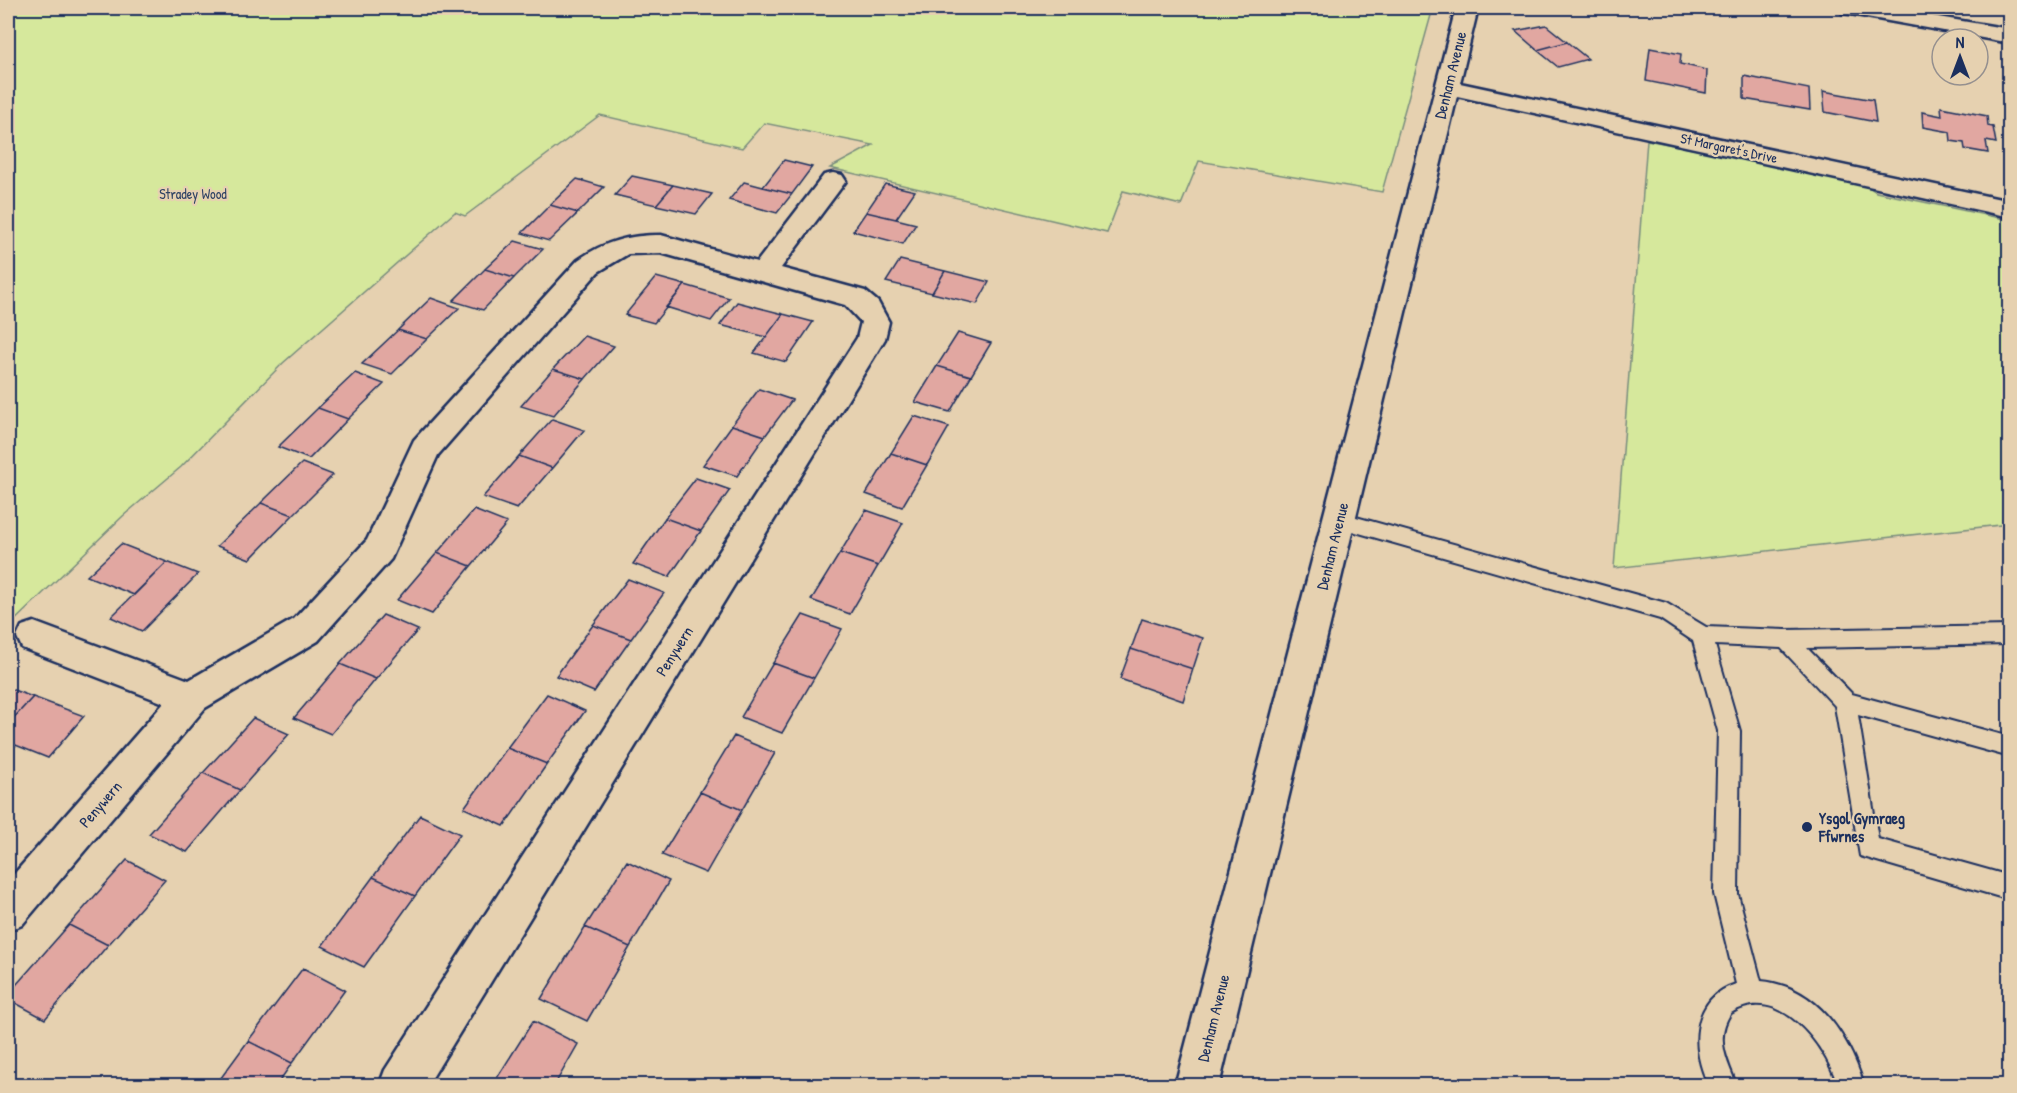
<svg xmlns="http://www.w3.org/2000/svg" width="2017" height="1093" viewBox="0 0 2017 1093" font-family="'Patrick Hand',sans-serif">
<rect width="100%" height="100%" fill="#e6d1b0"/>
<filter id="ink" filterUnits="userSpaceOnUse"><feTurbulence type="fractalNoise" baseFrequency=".0167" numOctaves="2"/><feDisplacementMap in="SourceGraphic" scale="12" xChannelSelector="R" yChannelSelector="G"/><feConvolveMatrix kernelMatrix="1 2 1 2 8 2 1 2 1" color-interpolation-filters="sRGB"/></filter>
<g filter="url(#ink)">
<path fill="#d6e89c" stroke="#788c7d" stroke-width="1.5" d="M8 8H1433L1382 192 1199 161 1181 205 1123 191 1107 233 830 168 873 145 764 123 742 148 600 115 465 216 455 212 283 363 181 467 123 516 8 627Z
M1647 140 1862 182 1876 192 2009 220V524L1614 568Z"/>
<path fill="#e1a7a1" stroke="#1b2f5e" stroke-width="1.5" d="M1546 25 1567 42 1537 50 1515 31Z
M1567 42 1588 59 1558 67 1537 50Z
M1650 48 1681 54 1680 64 1707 70 1706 93 1646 81Z
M1744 76 1809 89 1810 110 1744 99Z
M1823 91 1873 100 1876 122 1825 112Z
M1941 107 1987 116 1988 126 1993 127 1996 143 1986 141 1988 153 1965 149 1964 143 1951 141 1950 132 1923 127 1922 112 1942 116Z
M784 160 812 167 792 194 763 187Z
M632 176 673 185 656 205 615 195Z
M577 179 604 187 578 213 550 205Z
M744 182 763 187 792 194 777 213 729 200Z
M885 184 915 191 896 219 866 212Z
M673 185 712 194 696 214 656 205Z
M550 205 578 213 549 241 522 233Z
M866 212 896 219 916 224 903 244 853 231Z
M515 241 543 249 514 278 485 269Z
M900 260 945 271 932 293 886 282Z
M485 269 514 278 483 310 453 301Z
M945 271 989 282 977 304 932 293Z
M656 277 685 285 654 323 625 315Z
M685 285 729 298 711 321 666 307Z
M431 298 459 308 427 339 398 330Z
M737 302 783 314 766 337 720 325Z
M783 314 813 322 786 362 754 353Z
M398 330 427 339 392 374 362 364Z
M958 333 991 343 971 376 937 366Z
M584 336 614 346 585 379 553 369Z
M937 366 971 376 950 412 915 402Z
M553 369 585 379 553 416 521 406Z
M355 373 384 384 348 419 318 408Z
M759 389 792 400 765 436 732 425Z
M318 408 348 419 309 459 278 447Z
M914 416 949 427 927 465 891 453Z
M552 419 584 430 552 468 519 456Z
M732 425 765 436 737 476 703 465Z
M891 453 927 465 902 507 866 494Z
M519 456 552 468 517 509 483 497Z
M302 463 333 475 293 515 261 503Z
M696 478 730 490 701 531 665 518Z
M261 503 293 515 250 559 217 546Z
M474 510 507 523 471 566 437 553Z
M866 510 903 523 878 566 840 553Z
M665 518 701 531 669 577 633 564Z
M121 544 167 562 134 595 87 576Z
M437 553 471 566 432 614 397 600Z
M840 553 878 566 850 614 811 600Z
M167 562 198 574 142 631 111 617Z
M628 579 664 593 631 639 593 625Z
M383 615 418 630 376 679 340 664Z
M803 615 842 629 814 678 773 663Z
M1142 619 1203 638 1193 669 1131 649Z
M593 625 631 639 594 692 556 676Z
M1131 649 1193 669 1183 701 1120 679Z
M773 663 814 678 782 733 741 717Z
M340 664 376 679 331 734 294 718Z
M8 688 33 697 8 724Z
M547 694 585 711 547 764 507 748Z
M33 697 84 716 48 758 8 742V724Z
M253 718 289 734 240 790 203 773Z
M734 736 775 753 742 810 700 792Z
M507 748 547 764 504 826 464 808Z
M203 773 240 790 187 852 149 834Z
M700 792 742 810 706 873 662 855Z
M420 815 460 834 415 896 373 877Z
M127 860 165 880 108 945 69 925Z
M627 861 669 881 630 947 585 927Z
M373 877 415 896 364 967 322 946Z
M69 925 108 945 45 1019 8 999V994Z
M585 927 630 947 587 1021 541 999Z
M303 968 345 990 292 1063 248 1041Z
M533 1021 578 1044 554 1086H492Z
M248 1041 292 1063 276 1086H215Z"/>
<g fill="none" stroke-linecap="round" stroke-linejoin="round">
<defs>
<path id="lane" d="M1338 512 1666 603 1706 627 1786 630 2010 626V644L1807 648 1852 694 2010 737V757L1858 715 1878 839 2010 876V900L1860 856 1835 706 1781 648 1715 645 1740 731 1738 894 1761 981C1817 986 1849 1036 1864 1086H1838C1826 1045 1779 982 1731 1013 1714 1038 1727 1061 1737 1086H1709C1690 1049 1691 998 1736 984L1714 894 1718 731 1693 641 1660 619 1331 525 1328 520 1331 515Z"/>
<path id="street" d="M1456 8H1478L1460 83 2010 201V217L1457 96 1219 1086H1175Z
M833 173 842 175 846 181 781 268 865 291 878 302 889 322 885 339 427 1086H379L385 1070 857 338 861 322 845 305 661 253 628 254 598 272 438 455 391 559 318 641 205 708 22 925 8 931V881L164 703 22 648 17 637 22 626 34 622 189 680 294 619 367 540 414 440 578 260C605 241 629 235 661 235L757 262 824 175Z"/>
<path id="secondary" d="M1839 8H1884L2010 29V43L1850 14 1842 13Z"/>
</defs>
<use href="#lane" stroke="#1b2f5e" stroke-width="4"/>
<use href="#street" stroke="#1b2f5e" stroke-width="5"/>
<use href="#secondary" stroke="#1b2f5e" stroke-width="5"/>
<use href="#lane" fill="#e6d1b0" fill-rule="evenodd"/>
<use href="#street" fill="#e6d1b0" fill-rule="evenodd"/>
<use href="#secondary" fill="#e6d1b0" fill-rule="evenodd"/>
</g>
</g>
<circle fill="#1b2f5e" stroke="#e6d1b0" stroke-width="2" cx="1807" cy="827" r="6"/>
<g text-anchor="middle" stroke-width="4.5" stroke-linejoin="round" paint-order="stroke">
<g font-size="14" fill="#1b2f5e" stroke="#e6d1b0">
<text transform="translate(1729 148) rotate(12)" y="5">St Margaret's Drive</text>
</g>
<g font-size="14" fill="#2e4264" stroke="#e6d1b0">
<text x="193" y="199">Stradey Wood</text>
</g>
<g font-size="16" fill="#1b2f5e" stroke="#e6d1b0">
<text transform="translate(1450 75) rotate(-76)" y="6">Denham Avenue</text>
<text transform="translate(1332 546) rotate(-76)" y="6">Denham Avenue</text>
<text transform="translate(674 651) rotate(-58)" y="6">Penywern</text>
<text transform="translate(100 804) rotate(-49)" y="6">Penywern</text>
<text transform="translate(1213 1018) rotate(-76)" y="6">Denham Avenue</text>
</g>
<g font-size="16" font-weight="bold" fill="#1b2f5e" stroke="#e6d1b0" text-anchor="start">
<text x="1819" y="824">Ysgol Gymraeg<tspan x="1819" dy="18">Ffwrnes</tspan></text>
</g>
</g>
<rect width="2017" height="1093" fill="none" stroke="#e6d1b0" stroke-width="30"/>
<rect x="15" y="15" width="1987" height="1063" fill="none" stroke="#1b2f5e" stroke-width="2" filter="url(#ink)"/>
<g transform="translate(1960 57)"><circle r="28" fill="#e6d1b0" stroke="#95908f" stroke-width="1.5"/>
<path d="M0-4.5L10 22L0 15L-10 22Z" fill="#1b2f5e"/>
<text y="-9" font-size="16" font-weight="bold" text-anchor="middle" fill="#1b2f5e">N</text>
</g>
</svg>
